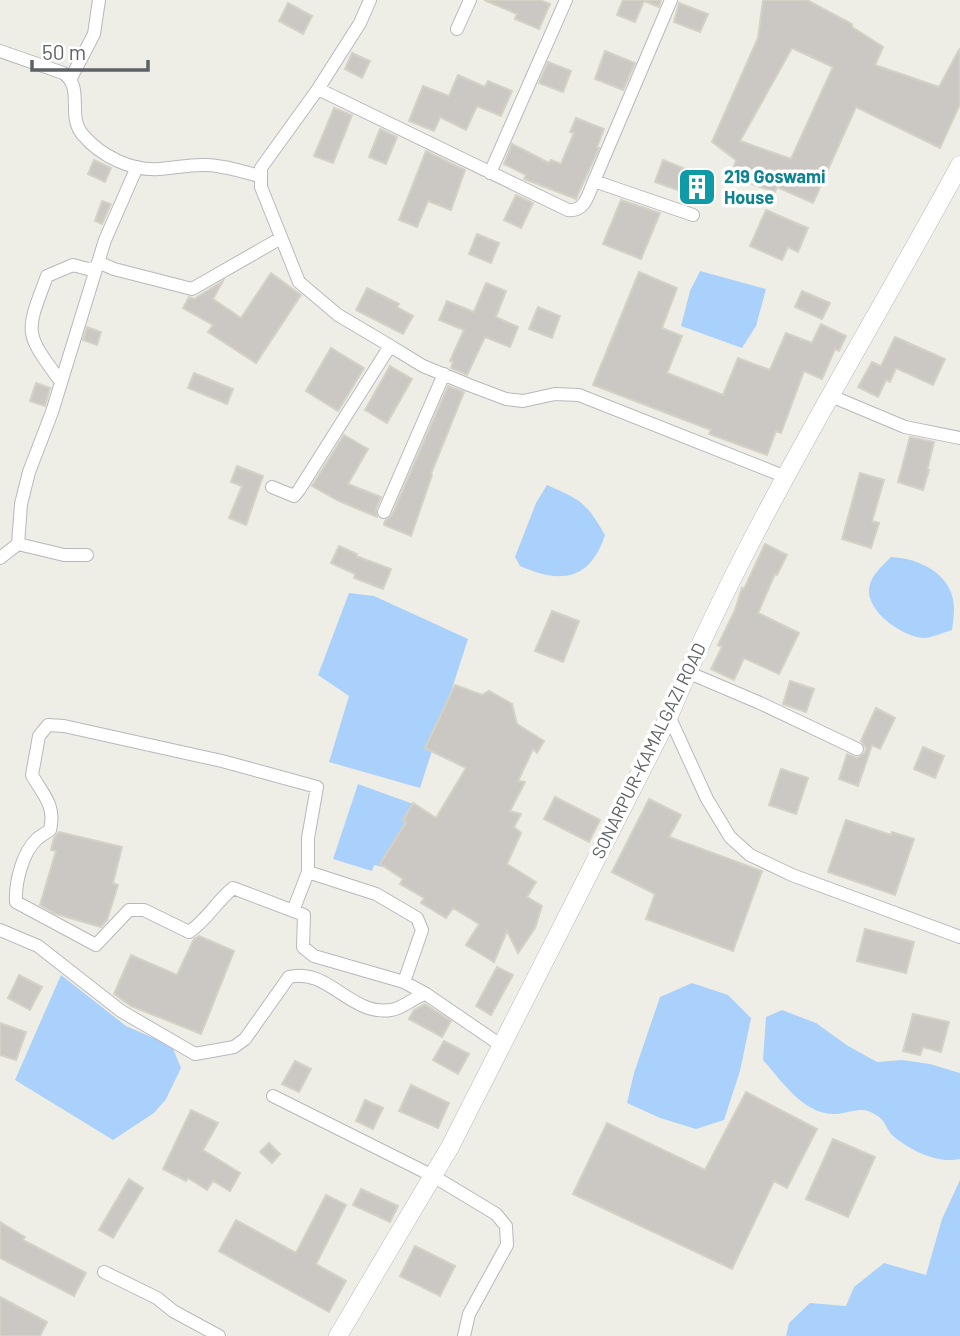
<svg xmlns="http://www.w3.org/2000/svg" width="960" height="1336" viewBox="0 0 960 1336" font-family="Barlow,sans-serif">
<rect width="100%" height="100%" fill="#efeee6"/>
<path fill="#aad1fb" d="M700 271 766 289 756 326 742 348 681 326 690 291Z
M547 485C581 500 586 502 605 535 590 581 560 584 520 566L515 557 536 503Z
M891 557C920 558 954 575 954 608 954 615 953 623 952 630 944 632 934 637 925 638 905 638 871 615 869 593 868 578 881 567 891 557Z
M349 593 374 596 468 639 420 788 329 762 349 696 318 675Z
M358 784 416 805 396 870 374 865 372 871 333 859Z
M61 975 126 1026 172 1046 181 1068 166 1099 154 1113 113 1140 15 1080Z
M692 983 728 995 751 1018 740 1071 724 1120 696 1129 660 1118 627 1103 634 1073 660 997Z
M782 1010 816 1023 848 1046 877 1062 902 1060 930 1064 960 1073V1159C937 1164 909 1150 892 1135 887 1130 885 1121 879 1117 861 1103 851 1114 833 1114 802 1113 782 1081 763 1060L766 1017Z
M960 1180V1336H786L789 1323 810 1303 846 1306 854 1287 884 1263 926 1275 942 1219Z"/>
<path fill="#cbc8c4" stroke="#d4d1c5" stroke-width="2" fill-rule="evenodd" d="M484 0H540L550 4 539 29 515 19 517 14Z
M623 0H661L659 7 644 1 635 22 617 15Z
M763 0H807L852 24V27L883 47 875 65 939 87 960 48V104L940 148 856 107 813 203 777 187 775 192 731 177 736 160 712 142 758 38ZM792 48 833 67 791 159 740 141Z
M288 3 312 16 303 34 279 21Z
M679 3 708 14 700 32 674 22Z
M605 51 635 63 623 90 595 79Z
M352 53 370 61 362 78 345 69Z
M548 62 571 71 563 92 539 83Z
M458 75 485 87 488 81 512 91 501 116 477 106 466 130 440 117 434 131 409 121 423 86 449 96Z
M334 108 352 115 333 163 314 156Z
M576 118 604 129 597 147 599 148 576 199 524 179 526 175 504 164 512 144 549 163 551 160 561 164 574 133 570 132Z
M380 129 397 137 386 164 369 157Z
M426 151 465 170 451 210 428 201 417 227 399 220Z
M94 160 111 168 105 182 88 174Z
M663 160 710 179 700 202 685 196 686 193 655 182Z
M516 195 533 203 521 228 504 220Z
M621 200 660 213 641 259 603 244Z
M102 201 111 204 102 224 95 221Z
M766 210 808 228 798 252 788 247 782 260 750 246Z
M477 234 499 243 491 263 469 254Z
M639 272 677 288 662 328 682 336 667 373 723 395 738 358 770 370 786 333 812 343 821 324 846 336 839 351 835 349 822 379 804 371 781 433 776 431 767 455 709 434 711 430 593 385Z
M271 273 301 295 256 363 208 332 213 325 183 308 189 297 194 299 223 281 213 299 241 318Z
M486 283 506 291 496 317 518 327 510 347 485 337 467 375 451 368 453 362 450 361 464 330 439 320 447 301 474 312Z
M367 288 399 304 397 307 413 316 403 334 356 310Z
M802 291 830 303 822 319 795 307Z
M538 307 560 316 552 338 529 329Z
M87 327 101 332 97 345 83 340Z
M895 337 945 359 933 385 896 368 890 382 886 380 878 397 858 387 872 362 881 366Z
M331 348 364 368 338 411 306 391Z
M390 366 412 379 387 423 365 410Z
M194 373 233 389 227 404 188 388Z
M36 383 50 388 45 406 30 401Z
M448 386 464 392 431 474 432 475 411 536 384 525 385 521 392 515Z
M344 435 368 449 348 484 381 497 376 509 377 517 339 501 312 486Z
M910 437 934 442 927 470H929L923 490 898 482Z
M237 466 263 476 246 525 229 518 242 486 231 482Z
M860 473 884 480 872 521 879 523 871 548 842 539Z
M765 544 787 555 777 575 775 574 758 613 799 633 779 674 744 658 734 680 711 669 722 647 718 645 735 610 742 588 744 589Z
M339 546 357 554 356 556 391 569 383 589 354 578 355 574 331 563Z
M552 611 579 621 563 662 535 651Z
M790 681 814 689 806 712 783 704Z
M455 685 482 695 489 691 512 704 517 724 544 741 537 753 533 749 518 781 525 782 510 811 521 814 514 827 521 833 507 864 536 882 527 897 542 906 535 928 518 953 507 931 494 962 466 945 479 924 453 908 446 918 421 903 424 898 400 884 403 879 380 864 406 822 403 820 413 803 436 818 466 768 425 748Z
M876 708 895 718 880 749 872 745 858 786 839 779 847 754 857 758 865 753 866 748 861 741Z
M923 747 944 756 935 778 914 769Z
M781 769 808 778 796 814 769 805Z
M555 797 600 820 589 842 544 819Z
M649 799 681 815 669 837 762 871 733 951 646 919 655 894 612 872Z
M846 820 891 835 892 832 914 839 895 895 828 872Z
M59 832 122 847 113 883 118 885 107 920 101 927 56 914 40 905 56 851 51 850 54 838Z
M865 929 914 942 906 973 857 961Z
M199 936 234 951 201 1034 131 1006 114 994 131 955 177 975 194 939Z
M497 967 513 975 491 1015 476 1006Z
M19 975 42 987 30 1010 8 998Z
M425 1004 451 1021 442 1037 409 1019 414 1010Z
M913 1014 949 1022 941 1052 923 1047 920 1055 903 1051Z
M0 1023 26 1032 16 1060 0 1055Z
M444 1041 469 1054 458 1074 433 1060Z
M295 1061 311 1069 299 1092 282 1084Z
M411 1085 449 1103 438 1128 399 1111Z
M746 1092 817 1129 787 1188 774 1181 732 1269 573 1194 607 1123 705 1170Z
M365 1100 383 1108 373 1129 356 1121Z
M191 1110 218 1123 203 1150 240 1173 230 1191 213 1181 207 1190 188 1178 186 1181 163 1169Z
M833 1139 875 1157 848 1217 806 1199Z
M269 1143 280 1154 272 1163 260 1152Z
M129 1179 143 1188 113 1238 99 1230Z
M361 1189 398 1206 390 1222 353 1205Z
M326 1195 346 1205 316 1264 346 1281 329 1312 219 1251 236 1220 296 1253Z
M0 1222 25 1237 23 1240 86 1273 74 1296 0 1258Z
M415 1246 455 1266 440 1296 400 1276Z
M0 1297 47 1322 40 1336H0Z"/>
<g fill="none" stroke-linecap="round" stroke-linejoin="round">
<defs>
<path id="street" d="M370 0 360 23 318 89 261 168V187L299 282 338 315 382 341 423 366 469 385 506 399 523 401 555 394 579 395 786 477
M671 0 594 181 693 215
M457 29 470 0
M0 51 63 73C85 87 66 116 83 135 101 156 131 171 159 169 175 168 191 164 207 165 225 166 242 171 259 176
M71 78 94 34 99 0
M318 89 568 210C585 212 588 195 594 181
M490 173 566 0
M98 262 114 269 192 289 281 238
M61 382C24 332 25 334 47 276L73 265 88 269 97 267
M831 396 905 427 960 438
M272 487 294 496 299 490 390 346
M384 512 444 374
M18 544 64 555H87
M0 558 18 544 21 504 29 472 52 412 105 240 137 167
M687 672 760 703 857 749
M669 716 707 799 730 837 750 855 792 875 960 937
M293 911 308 872
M0 930 38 946 121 1011 195 1054 234 1047 245 1039 289 977C328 967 350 1016 391 1010 405 1008 413 997 426 994L502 1046
M404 982 422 930 417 918 376 894 308 872V838L317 787 222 761 64 726 48 725 39 736 32 775C43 795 56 805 50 830 46 833 40 836 37 839 22 853 15 883 16 902L96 945 129 910H144L189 932C207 920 216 902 233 888L304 915 303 947 314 956 404 982 426 994
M273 1096 433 1176 496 1214 506 1226 507 1245 469 1314 464 1336
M104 1272 157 1298 173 1311 219 1336"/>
<path id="secondary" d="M338 1336 450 1147 669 716C749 524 861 347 960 165"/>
</defs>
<use href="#street" stroke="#b7b8bc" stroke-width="14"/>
<use href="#secondary" stroke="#b5b8bd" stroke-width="19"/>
<use href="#street" stroke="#fff" stroke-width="12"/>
<use href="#secondary" stroke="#fff" stroke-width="18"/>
</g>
<defs>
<symbol id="building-square" viewBox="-11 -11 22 22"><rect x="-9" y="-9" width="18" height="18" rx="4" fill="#0f9aa8" stroke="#fff"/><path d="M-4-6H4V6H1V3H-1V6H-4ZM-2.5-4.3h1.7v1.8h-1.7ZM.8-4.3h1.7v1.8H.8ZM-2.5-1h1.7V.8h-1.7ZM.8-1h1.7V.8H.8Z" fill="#fff"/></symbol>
</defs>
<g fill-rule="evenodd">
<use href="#building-square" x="675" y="165" width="44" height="44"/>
</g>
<g text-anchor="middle" stroke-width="7" stroke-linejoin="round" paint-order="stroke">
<g font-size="18" font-weight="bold" fill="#0d838f" stroke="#fff" text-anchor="start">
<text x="724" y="183">219 Goswami<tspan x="724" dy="21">House</tspan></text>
</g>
<g font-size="18" fill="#5e6166" stroke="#fff">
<text transform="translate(649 751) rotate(-64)" y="6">SONARPUR-KAMALGAZI ROAD</text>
</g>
</g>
<path d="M32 60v10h116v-10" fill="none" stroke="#5e6166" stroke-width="3.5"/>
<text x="42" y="60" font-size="21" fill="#5e6166" stroke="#ffffff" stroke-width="5" paint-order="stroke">50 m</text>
</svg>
